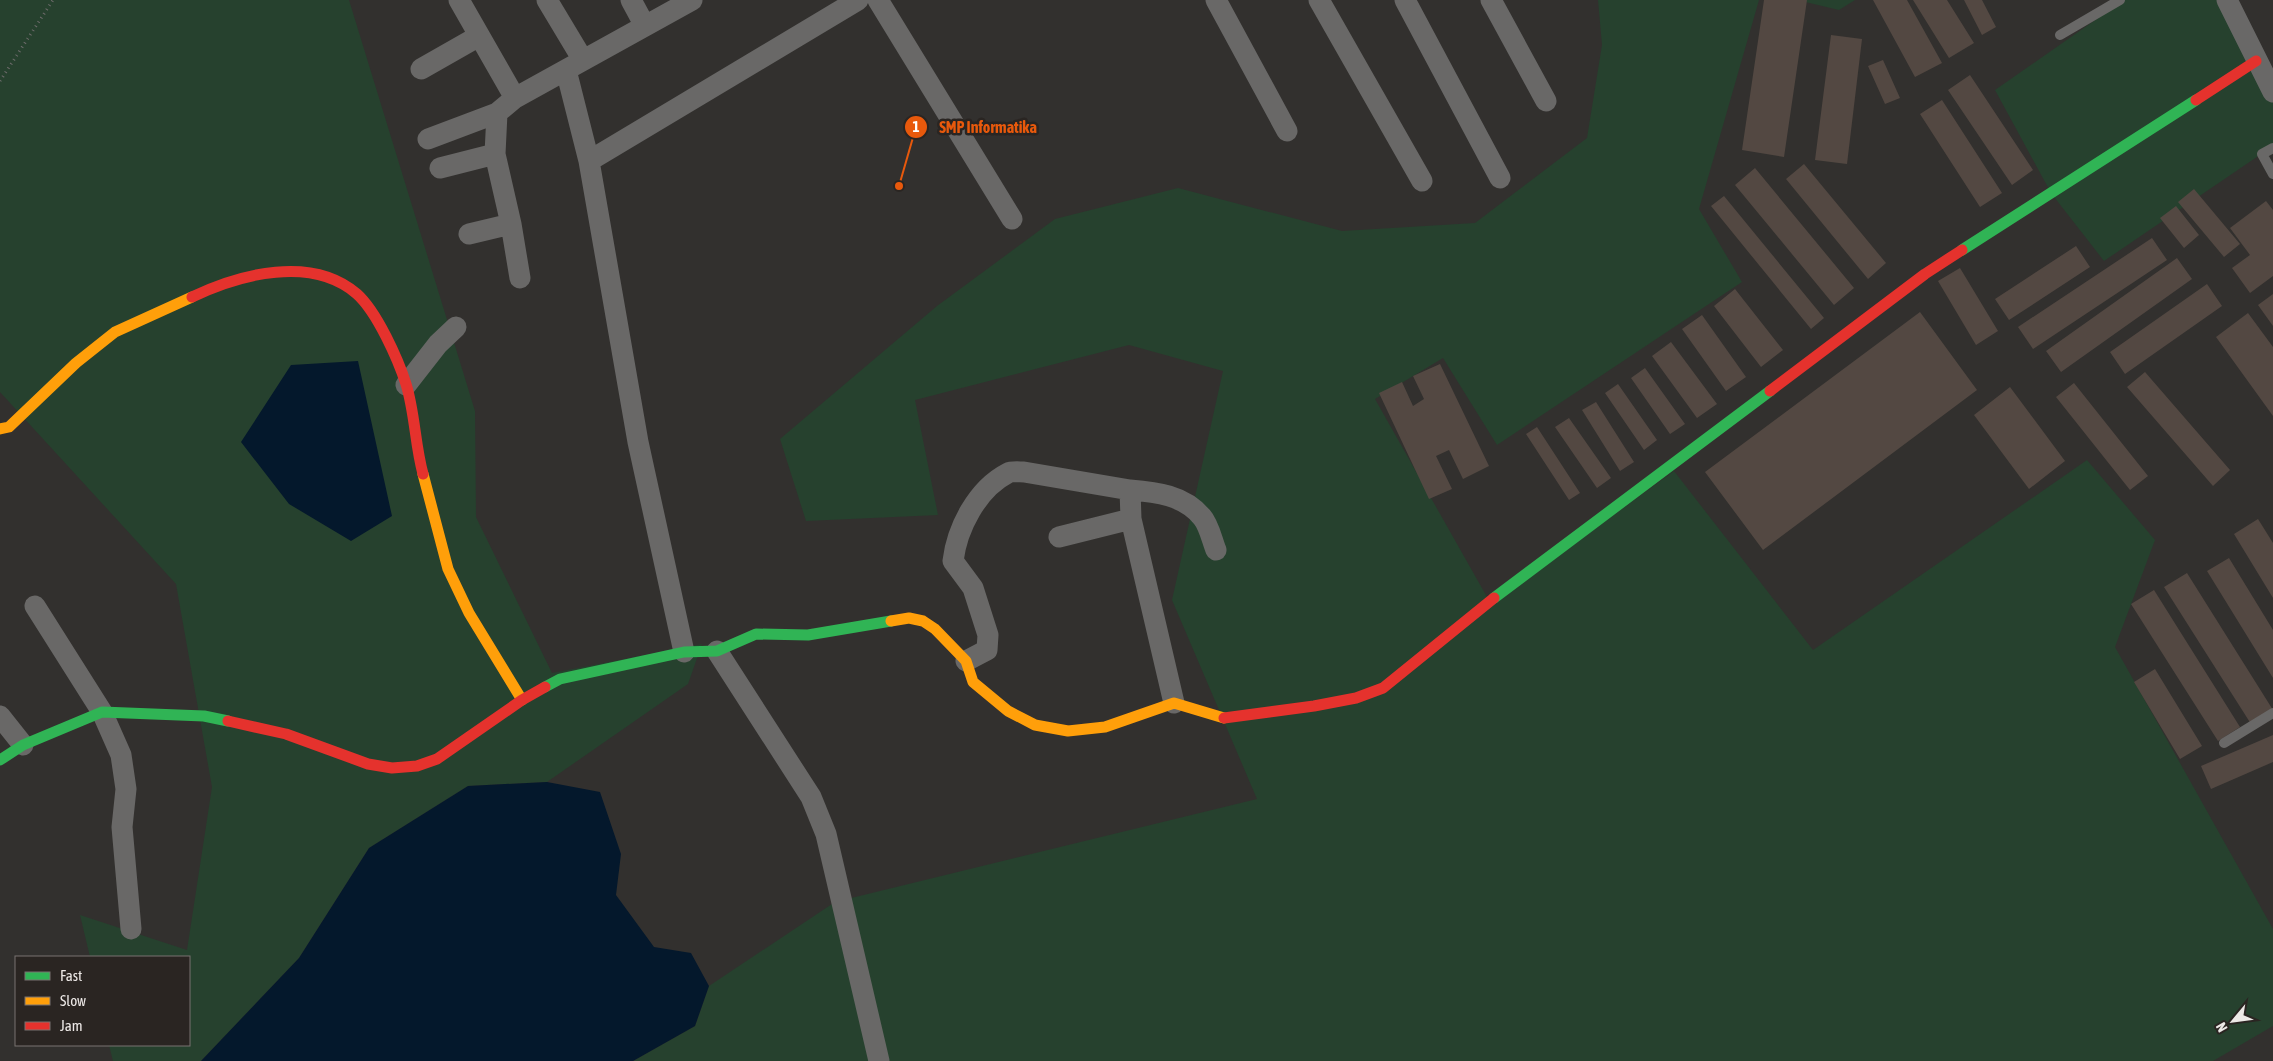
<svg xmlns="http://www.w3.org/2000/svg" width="2273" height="1061" viewBox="0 0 2273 1061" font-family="'Asap Condensed',sans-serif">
<rect width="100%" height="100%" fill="#32302e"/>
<path fill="#26412e" d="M0 0H349L475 411 476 517 552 673 702 644 688 684 547 782 468 786 369 848 299 958 201 1061H113L109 1045H189V957H90L80 915 187 950 212 787 176 584 0 392Z
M1598 0H1759L1699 209 1742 282 1497 445 1443 358 1375 399 1491 604 1674 471 1813 650 2087 460 2155 540 2115 647 2273 929V1026L2213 1061H633L695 1026 709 986 835 902 1257 799 1172 600 1223 371 1129 345 915 400 938 515 806 521 780 439 937 306 1055 219 1178 188 1342 231 1475 223 1587 138 1602 45Z
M1797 0H1855L1839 10Z
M2124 0H2235L2273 75V146L2104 261 2051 193 1995 90Z"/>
<path fill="#04182c" d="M358 361 392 516 351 541 289 504 241 442 291 365Z
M547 782 600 792 621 854 616 895 654 947 691 953 709 986 695 1026 633 1061H201L299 958 369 848 468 786Z"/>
<path fill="#534842" d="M1764 0H1807L1784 157 1742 150Z
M1873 0H1907L1942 63 1915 77Z
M1913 0H1947L1974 43 1949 58Z
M1964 0H1982L1996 27 1982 35Z
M1831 35 1862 39 1847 164 1815 160Z
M1883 60 1900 98 1885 104 1868 66Z
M1970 75 2033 170 2012 185 1948 90Z
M1942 100 2002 193 1980 207 1920 114Z
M1804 164 1886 263 1868 279 1786 179Z
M1755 168 1854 288 1834 305 1735 185Z
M2194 189 2240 244 2224 257 2178 202Z
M1724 196 1824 318 1811 329 1711 206Z
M2266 201 2273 210V276L2250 293 2232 268 2250 255 2230 228Z
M2176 206 2199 235 2184 248 2160 218Z
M2152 238 2167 260 2033 349 2018 327Z
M2076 246 2090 267 2009 320 1995 299Z
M2177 258 2192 279 2061 372 2046 351Z
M1960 268 1998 331 1976 345 1938 281Z
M2207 284 2222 306 2125 374 2110 352Z
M1735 289 1783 350 1761 367 1714 306Z
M2273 294V326L2258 305Z
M1920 312 1977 390 1763 550 1705 472Z
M2248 313 2273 347V416L2216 337Z
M1702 315 1746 377 1726 391 1682 329Z
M1671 342 1717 404 1697 418 1652 356Z
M1440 364 1489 466 1463 479 1449 450 1436 456 1452 489 1429 499 1379 393 1402 382 1413 406 1424 399 1413 376Z
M1645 368 1685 424 1670 434 1631 378Z
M2145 372 2230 470 2213 486 2127 387Z
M2074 383 2148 476 2130 490 2056 397Z
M1618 384 1657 440 1644 450 1605 393Z
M2010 387 2065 461 2029 489 1974 415Z
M1596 402 1634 462 1620 471 1582 410Z
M1569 418 1611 478 1597 488 1555 427Z
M1537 427 1580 493 1569 500 1526 434Z
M2258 519 2273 543V598L2234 534Z
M2229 558 2273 630V678L2207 571Z
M2187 573 2273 710 2251 724 2164 587Z
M2154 590 2240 727 2218 741 2131 604Z
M2155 669 2202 746 2180 759 2134 682Z
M2273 735V762L2211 789 2201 766Z"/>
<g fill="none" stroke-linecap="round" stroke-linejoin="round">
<path stroke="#6e6c6c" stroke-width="3" stroke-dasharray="1 4" stroke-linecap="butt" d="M0 81 53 0"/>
<path stroke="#696867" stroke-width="10" d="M2060 35 2120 0
M2273 148 2262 154 2273 174
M2224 743 2273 713"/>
<path stroke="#696867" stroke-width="21" d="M459 0 515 98
M547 0 583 60
M631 0 645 26
M878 0 1012 219
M1216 0 1287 131
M1319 0 1422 181
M1405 0 1500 178
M1491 0 1546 101
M2227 0 2273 92
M421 69 479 36
M566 70 589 161
M428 139 497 113
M440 168 495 154
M469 234 511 224
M520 278 511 224 495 154 497 113 515 98 692 0
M406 385 438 344 456 327
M1059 537 1131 519
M35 606 102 712 121 755 126 789 122 827 131 929
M717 651 811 797 826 834 879 1061
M684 652 638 442 589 161 858 0
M966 661 987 650 988 635 973 588 953 561C957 528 977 489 1008 473 1012 471 1019 472 1024 472L1130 490
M1174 703 1131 519 1130 490C1156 492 1184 495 1202 517 1209 525 1212 540 1216 550
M0 716 23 745"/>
<path stroke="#30b455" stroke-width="11" d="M1962 250 2196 100
M1494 598 1770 391
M545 687 560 679 684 652 717 651 756 634 808 635 891 621
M0 760 23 745 102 712 204 716 228 721"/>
<path stroke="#ff9f0a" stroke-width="11" d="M0 429 9 427 76 363 115 332 192 297
M423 474 448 569 469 613 522 700
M891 621 909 618 923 621 935 629 966 661 973 682 1008 711 1035 725 1068 731 1105 727 1174 703 1224 718"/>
<path stroke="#e5322d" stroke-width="11" d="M2196 100 2256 61
M192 297C240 274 312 255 357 294 377 312 398 359 406 384 415 413 415 445 423 474
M1770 391 1925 274 1962 250
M1224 718 1314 706 1356 698 1383 688 1494 598
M228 721 286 734 368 764 392 768 417 766 437 759 522 700 545 687"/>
</g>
<path fill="none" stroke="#e8590c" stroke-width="2" d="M899 186L916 127"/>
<g fill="#e8590c" stroke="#2a2522" stroke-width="2">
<circle cx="899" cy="186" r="5"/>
<circle cx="916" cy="127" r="12"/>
</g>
<g font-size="15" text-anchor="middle" font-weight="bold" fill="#fff">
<text x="916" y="132">1</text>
</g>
<g font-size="16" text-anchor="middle" font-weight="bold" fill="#e8590c" stroke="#2a2522" stroke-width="5" stroke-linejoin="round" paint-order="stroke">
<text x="988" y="133">SMP Informatika</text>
</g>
<rect x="15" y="956" width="175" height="90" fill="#2a2522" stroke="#787371"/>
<rect x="25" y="972" width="25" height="8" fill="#30b455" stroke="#787371"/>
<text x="60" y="981" font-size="15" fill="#ede9e7">Fast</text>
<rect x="25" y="997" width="25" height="8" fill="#ff9f0a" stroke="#787371"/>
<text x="60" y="1006" font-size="15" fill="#ede9e7">Slow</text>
<rect x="25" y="1022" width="25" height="8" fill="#e5322d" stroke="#787371"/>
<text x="60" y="1031" font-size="15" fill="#ede9e7">Jam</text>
<g transform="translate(2233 1021) rotate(241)" stroke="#2a2522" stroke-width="4" paint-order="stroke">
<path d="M0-4L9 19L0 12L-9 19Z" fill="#ede9e7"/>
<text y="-8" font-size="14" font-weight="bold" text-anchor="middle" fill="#ede9e7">N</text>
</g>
</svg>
